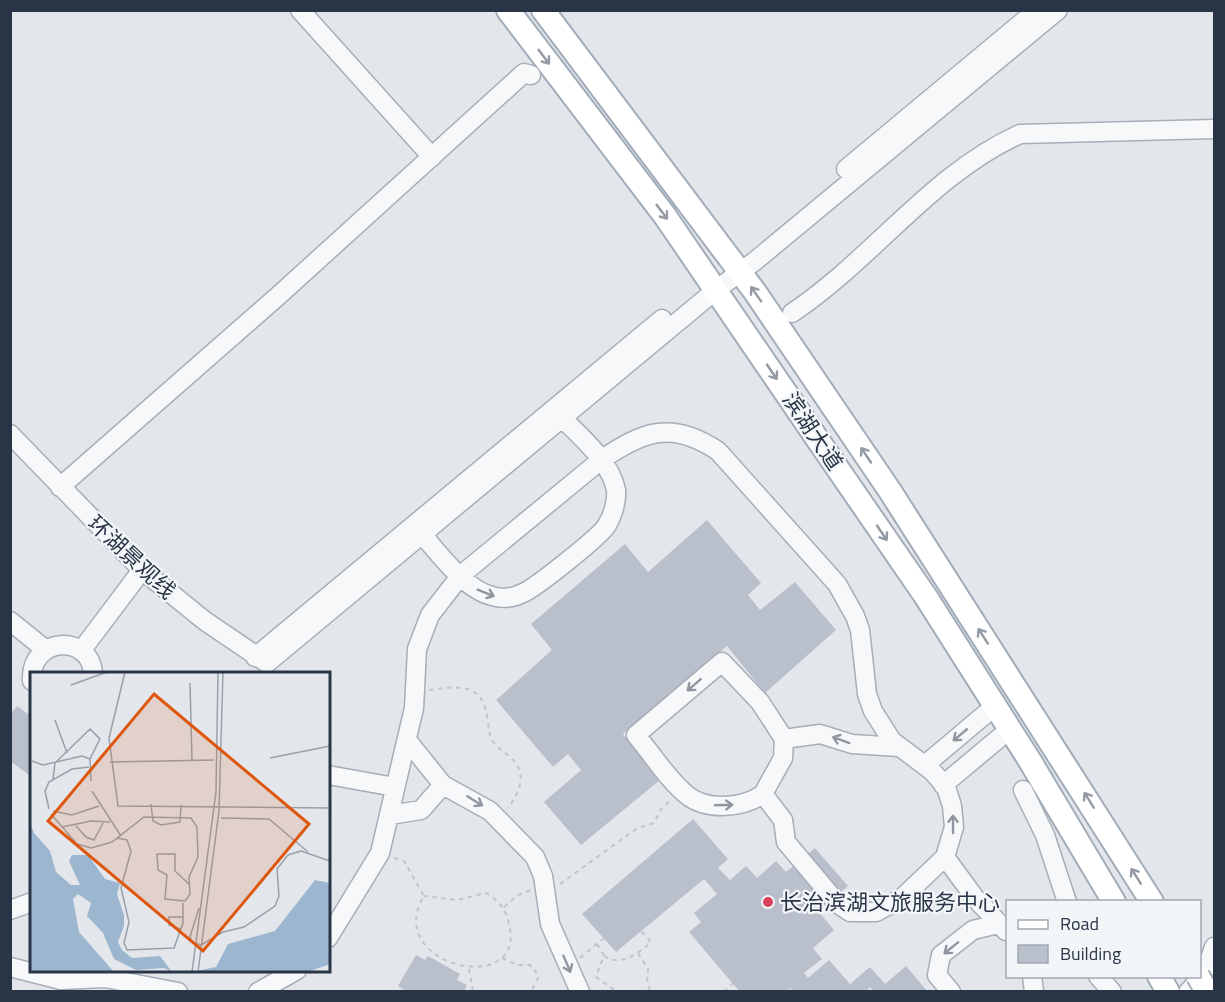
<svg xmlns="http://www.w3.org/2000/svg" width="1225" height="1002" viewBox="0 0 1225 1002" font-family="'Titillium Web','Noto Sans SC',sans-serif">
<rect width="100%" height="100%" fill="#e3e7ec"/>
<path fill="#bac0cb" d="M707 520 761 583 748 595 760 610 795 582 836 630 765 693 727 646 623 734 660 780 581 845 544 802 581 770 568 754 553 767 496 700 552 650 531 624 625 544 648 572Z
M17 706 28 714 32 709V777L10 761V715Z
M693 819 728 859 718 868 730 880 746 866 757 878 776 861 786 872 815 848 848 886 818 911 834 930 813 948 822 959 804 973 808 978 829 960 850 984 870 967 885 984 906 966 928 992H874L870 987 865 992H789L792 987 786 992H740L689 932 701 922 694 913 717 894 704 879 616 952 582 914Z
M416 955 425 960 428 956 460 974 457 980 467 985 464 992H407L398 986Z"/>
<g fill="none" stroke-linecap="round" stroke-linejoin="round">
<defs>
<path id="minor" d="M300 10 432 157
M846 169 1037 10
M792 313C873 259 931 174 1020 134L1214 129
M10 434 142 570 205 621 267 663 716 290 755 261 1058 10
M60 487 278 296 524 73 531 75
M415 526C434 547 463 589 492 596 502 599 513 598 523 593 535 588 601 536 607 525 613 515 617 501 616 490 610 459 575 432 555 411
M10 621 46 650
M81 651 142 570
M255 657 662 319
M32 681C29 636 91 633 93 674
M407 740 443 785
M925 765 995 706
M328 775 395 787
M943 785 1010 729
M1023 790 1045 835 1067 902
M763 794 783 758 784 739
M390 815 421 810 443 785 490 811 535 857 543 876 550 924 580 992
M945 857 975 898 1006 931
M10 910 32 902
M328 938 380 853 414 708 417 649 430 615 461 575 601 460C643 431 672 420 718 451L837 584 855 616 860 630 867 694 873 711 892 741 932 771 946 787 952 806 954 827 945 857 902 898 876 912H850L838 904 786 842 783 820 763 794C743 808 708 811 688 796 668 780 652 754 636 735L722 662 760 702 784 739 820 734 852 744 899 747
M10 967 61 980 105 978 178 992
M1032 976 1034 992
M1098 976 1112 992
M258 992 297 970
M951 992 937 975 941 955 973 930 998 924
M1188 992C1201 980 1209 964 1214 947"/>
<path id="major" d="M508 10 665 216 818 440 926 597 1030 761 1114 902
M543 10 755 292 890 491 1152 902
M1159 976 1168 992"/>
</defs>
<use href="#minor" stroke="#a7aeb7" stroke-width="21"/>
<use href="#major" stroke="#a1acb9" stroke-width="26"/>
<path stroke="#c1c5cb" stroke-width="2" stroke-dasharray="4.5 4.5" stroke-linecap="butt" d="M429 690C456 686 482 682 487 716 489 726 488 735 494 743 499 749 506 753 512 759 528 774 519 793 508 808
M394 858 404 861 424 896C382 965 522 997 510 929 507 912 502 902 486 893L457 900 424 896
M560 884 636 829 654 823 661 809 671 800
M504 907 518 895 531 890
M597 944 604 955 596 977 617 992
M638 953 648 969 647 984 651 992
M604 956C621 967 638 954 651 942L641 931
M502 958 517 965H530L539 976 531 992
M580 958 604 938
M469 969 473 992
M724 992 733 983"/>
<use href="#minor" stroke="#f7f8fa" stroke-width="18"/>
<use href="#major" stroke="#fff" stroke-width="22"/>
<defs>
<path id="major-bridge" d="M1198 976 1207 992"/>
</defs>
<use href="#major-bridge" stroke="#a1acb9" stroke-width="26" stroke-linecap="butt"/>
<use href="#major-bridge" stroke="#fff" stroke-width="22"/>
</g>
<defs><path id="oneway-shaft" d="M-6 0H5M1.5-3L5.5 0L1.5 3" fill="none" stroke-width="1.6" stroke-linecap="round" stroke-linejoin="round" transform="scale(1.5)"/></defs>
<g stroke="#949aa3">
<use href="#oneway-shaft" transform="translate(544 57) rotate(53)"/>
<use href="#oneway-shaft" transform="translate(662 212) rotate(53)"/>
<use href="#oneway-shaft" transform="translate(756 294) rotate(-125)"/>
<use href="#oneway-shaft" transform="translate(772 372) rotate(56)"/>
<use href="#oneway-shaft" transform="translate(866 455) rotate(-124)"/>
<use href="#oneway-shaft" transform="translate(882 533) rotate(56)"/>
<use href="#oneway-shaft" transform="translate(983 636) rotate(-123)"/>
<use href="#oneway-shaft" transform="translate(1089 800) rotate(-122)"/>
<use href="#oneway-shaft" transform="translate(1136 876) rotate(-122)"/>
</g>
<g stroke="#9096a0">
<use href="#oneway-shaft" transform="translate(486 593) rotate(22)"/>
<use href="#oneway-shaft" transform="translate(694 685) rotate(139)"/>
<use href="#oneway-shaft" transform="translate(960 735) rotate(140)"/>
<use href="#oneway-shaft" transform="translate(841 740) rotate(-160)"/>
<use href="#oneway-shaft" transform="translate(475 801) rotate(32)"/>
<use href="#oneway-shaft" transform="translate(724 805) rotate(-2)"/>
<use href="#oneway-shaft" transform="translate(953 824) rotate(-90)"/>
<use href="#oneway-shaft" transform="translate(951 948) rotate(141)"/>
<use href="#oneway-shaft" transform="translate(567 964) rotate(67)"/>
</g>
<circle fill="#db3f5a" stroke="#f3f6f9" stroke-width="2" cx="768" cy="902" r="6"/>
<g text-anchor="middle" stroke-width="4.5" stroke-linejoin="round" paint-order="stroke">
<g font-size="22" fill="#293547" stroke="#f3f6f9">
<text transform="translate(813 431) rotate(56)" y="8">滨湖大道</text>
<text transform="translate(132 557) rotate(43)" y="8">环湖景观线</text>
</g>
<g font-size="22" fill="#293547" stroke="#f3f6f9" text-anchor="start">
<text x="780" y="910">长治滨湖文旅服务中心</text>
</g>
</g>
<g transform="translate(30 672)">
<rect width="300" height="300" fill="#e3e7ec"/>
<path d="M0 150 4 161 20 179 26 200 41 213H50L39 189 42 183H58L75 207 90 211 87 222 94 243V254L88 270 92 278 102 286 130 284 142 300 134 296 106 298 84 287 73 261 57 244 61 231 48 222 43 227 49 260 84 300H0ZM285 208 300 211V292L278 300H161L186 295 198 272 245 259Z" fill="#9cb6cf"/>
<path fill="none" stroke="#99a0aa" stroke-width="1.5" d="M95 0 79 66 88 134 300 136M160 11 162 88M41 13 77 0M25 48 37 81M240 86 300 74M2 89 13 93 52 84 60 87M80 90 184 88M23 107 25 91 60 57 70 67 60 87 61 109M62 119 91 164M121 132 123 149 131 153 150 150 151 133M19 137 15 119 19 110 42 97 59 95M23 139 42 143 69 134M21 142 47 172 61 176 82 170 114 145 161 146 167 155 168 185 159 205 160 222 155 229 135 227 137 203 128 198 127 182H145V199L159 212M191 146 239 147 278 180M46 154 56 165 64 168 73 151M32 155 61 149 80 150M87 166 97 168 101 179 91 216 99 250 94 271 97 278 144 276 153 251V231M169 236 160 265 162 270 171 273 193 260 214 255 245 234 249 224 247 197 258 183 271 179 300 189M150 257 139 253V245H153M162 300 186 120 188 0M168 300 189 139 193 0"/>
<path fill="#de570f" fill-opacity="0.15" stroke="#de570f" stroke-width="3" d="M124 22 279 152 173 279 18 149Z"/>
<rect width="300" height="300" fill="none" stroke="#293547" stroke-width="3"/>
</g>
<rect width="1225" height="1002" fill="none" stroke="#293547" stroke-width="24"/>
<rect x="1006" y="900" width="195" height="78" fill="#f3f6f9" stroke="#a2a9b2" stroke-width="1.5"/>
<rect x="1018" y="920" width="30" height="9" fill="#ffffff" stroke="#a2a9b2" stroke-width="1.5"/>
<text x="1060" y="930" font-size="18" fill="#293547">Road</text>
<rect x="1018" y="945" width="30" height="18" fill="#bac0cb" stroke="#a2a9b2" stroke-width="1.5"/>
<text x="1060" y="960" font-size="18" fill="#293547">Building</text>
</svg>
